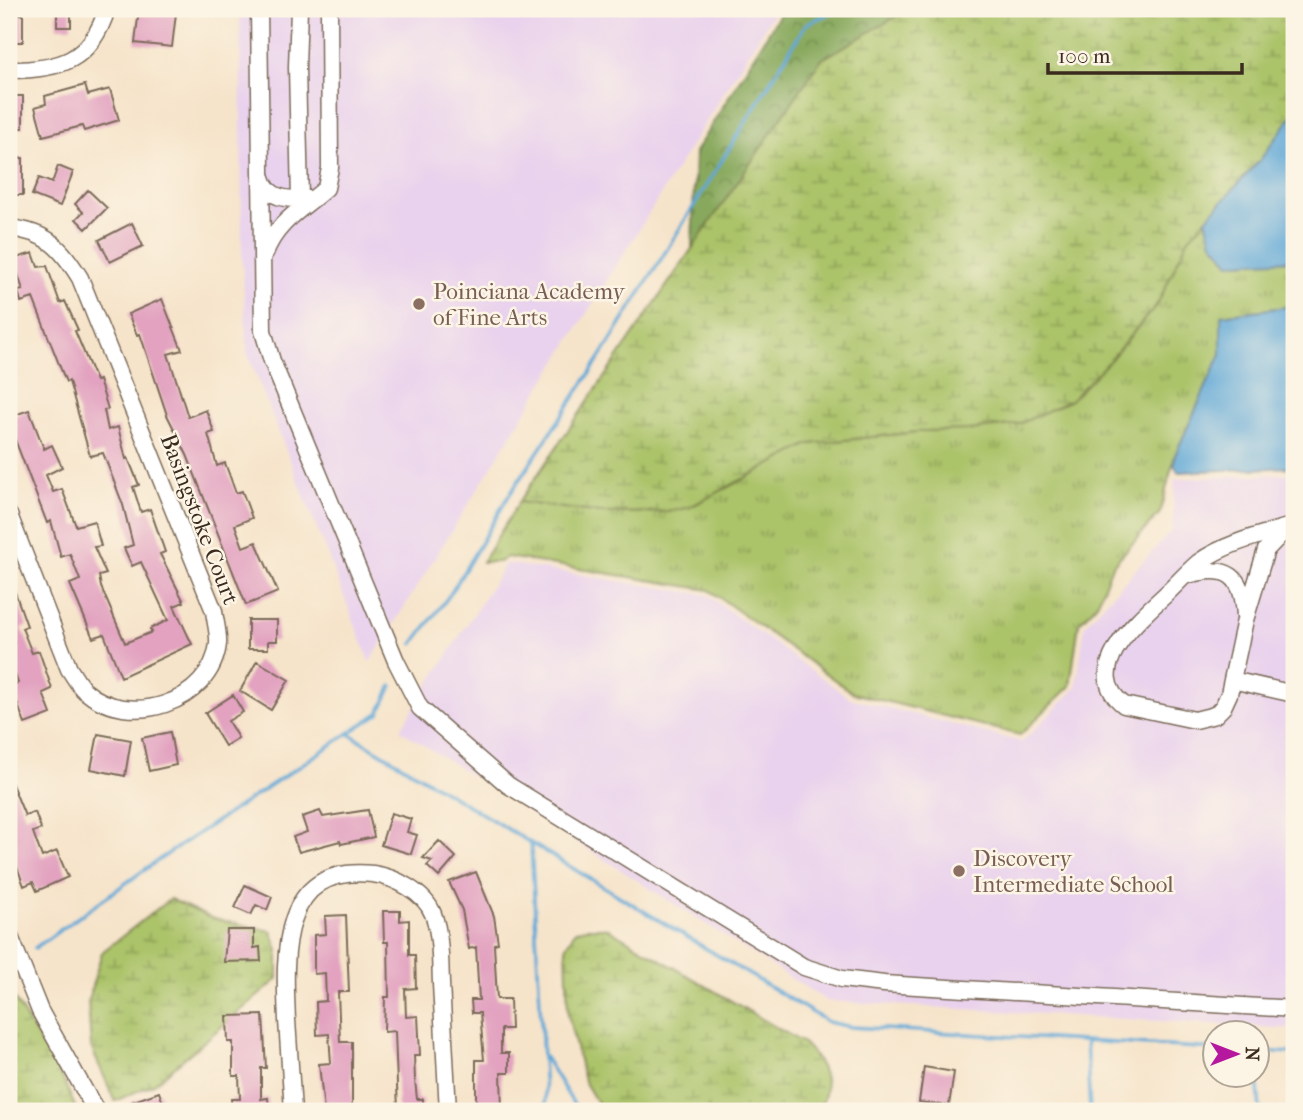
<svg xmlns="http://www.w3.org/2000/svg" width="1303" height="1120" viewBox="0 0 1303 1120" font-family="'IM FELL French Canon',serif">
<defs>
<pattern id="grass-tufts" width="24" height="20" patternUnits="userSpaceOnUse" patternTransform="scale(1.75)"><rect width="24" height="20" fill="#abc369"/><path d="M3 7l-1-3M5 7V3M7 7l1-3M15 17l-1-3M17 17v-4M19 17l1-3" fill="none" stroke="#8c9f56"/></pattern>
<pattern id="forest-crowns" width="20" height="18" patternUnits="userSpaceOnUse" patternTransform="scale(1.75)"><rect width="20" height="18" fill="#88a95d"/><path d="M2 6a3 3 0 1 1 6 0M12 15a3 3 0 1 1 6 0" fill="none" stroke="#708a4c"/></pattern>
<pattern id="wetland-marsh" width="20" height="14" patternUnits="userSpaceOnUse" patternTransform="scale(1.75)"><rect width="20" height="14" fill="#abc369"/><path d="M1 5h8M5 5V1M11 12h8M15 12V8" fill="none" stroke="#8c9f56"/></pattern>
</defs>
<rect width="100%" height="100%" fill="#fcf5e5"/>
<filter id="ink" filterUnits="userSpaceOnUse"><feTurbulence type="fractalNoise" baseFrequency=".0143" numOctaves="2"/><feDisplacementMap in="SourceGraphic" scale="14" xChannelSelector="R" yChannelSelector="G"/><feConvolveMatrix kernelMatrix="1 2 1 2 8 2 1 2 1" color-interpolation-filters="sRGB"/></filter>
<filter id="wash" filterUnits="userSpaceOnUse"><feTurbulence type="fractalNoise" baseFrequency=".00686" numOctaves="4" result="noise"/><feDisplacementMap in="SourceGraphic" scale="28" xChannelSelector="R" yChannelSelector="G"/><feGaussianBlur stdDeviation="1.57" result="paint"/><feColorMatrix in="noise" values="0 0 0 0 0 0 0 0 0 0 0 0 0 0 0 0 0 1.4 0 .05"/><feComposite in="paint" operator="in"/></filter>
<g filter="url(#wash)">
<rect width="100%" height="100%" fill="#f6e4ca"/>
<path fill="#e9d2ed" d="M240 9H776L370 662 247 352 242 256Z
M1294 473V1029L827 1001 400 730 506 563 707 595 850 698 1022 742 1076 688 1085 625 1172 530 1175 479Z"/>
<path fill="url(#grass-tufts)" stroke="#737644" stroke-width="2" d="M1206 219 1212 242 1230 263 1294 260V306L1221 315V354L1175 455 1160 513 1112 566 1097 604 1079 623 1070 686 1020 735 853 693 709 590 507 557 499 562H482L519 502 601 513 667 512 690 507 809 444 925 431 968 430 1019 424 1070 400 1110 360 1158 303 1188 239Z"/>
<path fill="url(#forest-crowns)" stroke="#626a3e" stroke-width="2" d="M783 9H910L821 60 692 249 695 152Z"/>
<path fill="url(#wetland-marsh)" stroke="#737644" stroke-width="2" d="M910 9H1294V113L1260 160 1188 239 1158 303 1110 360 1071 400 1019 424 968 430 925 431 809 444 690 507 667 512 601 513 519 502 821 60Z
M170 899 211 918 271 931 278 950V979L154 1084 115 1101 91 1047 88 1000 102 952Z
M586 928H607L803 1043C822 1061 836 1089 816 1111H602L584 1081 568 1014 566 946 575 931Z
M14 998 62 1077 77 1111H9V1001Z"/>
<path fill="#60a8d7" stroke="#4e697a" stroke-width="2" d="M1294 113V260L1230 263 1212 242 1206 219 1260 160Z
M1294 306V467L1179 472 1174 465 1175 455 1221 354V315Z"/>
<g fill="none" stroke-linecap="round" stroke-linejoin="round">
<path stroke="#60a8d7" stroke-width="3.5" d="M413 644 451 593 508 497 600 358 806 24 839 9
M348 733 828 1022 851 1027 1216 1049
M531 844 546 1111
M35 948 157 861 379 713 392 686
M1086 1041 1090 1111
M1258 1051 1294 1053
M544 1056 578 1111
M1257 1074 1260 1111"/>
</g>
<g id="blocks">
<path fill="#e2a2c0" d="M57 9H71V27H57Z
M139 9 176 13 172 47 135 43Z
M9 14H23V42H9Z
M85 85 88 95 110 89 119 120 84 131 82 126 43 136 35 107 46 104 45 96Z
M9 96H23V128H9Z
M9 158H23V195H9Z
M58 166 73 172 60 206 32 195 39 178 52 183Z
M88 190 107 208 86 229 76 219 83 212 75 204Z
M132 223 143 246 110 262 99 240Z
M33 253 38 267 47 266 60 303 65 301 78 330 75 331 96 381 99 380 108 409 104 410 108 430 118 427 126 459 128 458 139 485 133 487 141 512 150 509 165 552 160 554 184 602 174 606 192 644 121 677 104 634 93 638 70 584 80 580 70 554 61 557 51 521 47 523 9 424V417L29 410 44 449 52 445 62 467 46 475 53 492 62 489 76 526 94 521 101 546 94 547 106 574 99 576 101 587 125 643 152 632 150 629 168 620 141 562 132 566 124 548 133 545 123 505 103 453 90 456 69 381 66 382 33 298 21 302 18 291 23 290 13 259Z
M162 299 182 350 168 354 188 417 206 410 214 432 208 434 217 466 225 463 236 493 242 491 252 518 235 525 243 547 256 542 278 592 246 605 187 455 167 415 140 334 137 335 128 314Z
M10 578 27 626 22 628 32 653 39 651 52 689 43 693 51 714 25 724 11 686 18 683 9 658V646L14 643 9 627Z
M248 620H277V641H268V649H248Z
M257 661 289 680 271 710 240 691Z
M233 695 243 712 228 721 238 738 225 746 205 713Z
M170 732 176 765 149 771 142 738Z
M98 734 131 740 125 776 91 769Z
M9 777 25 816 35 812 41 829 33 832 42 857 57 851 68 877 37 891 33 882 24 886 9 845Z
M368 810 374 837 341 844 340 841 299 852 293 837 307 832 302 817 320 811 323 817Z
M391 813 411 819 407 832 417 835 411 854 381 845Z
M439 841 456 857 439 877 427 866 432 861 423 858Z
M476 872 494 916 498 943 494 944 497 999H510L511 1029H501V1053H509V1073H501L502 1111H476V1060H484L480 1013H472L471 1000H479L476 947 469 949 462 910 449 882Z
M245 885 272 897 267 910 256 905 251 915 235 908Z
M383 911H400V921L409 920V955H415L416 988 405 989 406 1017 418 1016 420 1055H414L415 1080 417 1099H423V1111H398L395 1031 384 1032 385 997H389L388 942H384Z
M346 915 349 992H338L340 1042H352V1111H324L319 1064 331 1063 329 1034 317 1035 316 1002 326 1001 325 973 314 974V935L326 934 325 916Z
M227 930H254V948L260 947 261 961 224 962Z
M263 1015 266 1068H261V1099L268 1098 269 1111H232L231 1099H240L239 1076H233V1042H228L227 1016Z
M924 1067 954 1072 949 1106 919 1102Z
M159 1092 166 1111H135L131 1102Z"/>
</g>
</g>
<g filter="url(#ink)">
<use href="#blocks" fill-opacity="0" stroke="#7c6b5a" stroke-width="2"/>
<g fill="none" stroke-linecap="round" stroke-linejoin="round">
<defs>
<path id="minor" d="M259 9 263 331 272 361 396 661 420 708 508 785 804 967 842 979 884 984 1294 1009
M299 9 297 67 300 200
M9 70C60 70 91 61 107 9
M262 177C267 199 288 200 308 199
M9 228C47 232 61 247 80 278L214 611C215 621 219 634 218 644 211 703 129 729 85 691 79 686 74 676 69 669L9 515
M265 253C277 221 303 209 326 188L330 168 329 9
M1288 527 1266 550 1245 620 1229 694 1223 707 1215 715 1195 720 1124 705C1079 670 1138 620 1164 596 1176 585 1187 572 1199 562 1228 542 1262 535 1294 525
M1188 575C1228 564 1243 575 1245 616
M1232 680 1294 694
M9 934 40 1011 96 1111
M293 1111C291 1081 289 1051 287 1020 284 955 279 864 373 874 395 877 425 893 433 914 441 935 440 961 441 983 443 1026 446 1069 448 1111"/>
</defs>
<use href="#minor" stroke="#7c6b5a" stroke-width="19"/>
<use href="#minor" stroke="#fff" stroke-width="16"/>
</g>
</g>
<g fill="#8d6e63" stroke="#fcf5e5" stroke-width="2.5">
<circle cx="419" cy="304" r="7"/>
<circle cx="959" cy="871" r="7"/>
</g>
<g text-anchor="middle" stroke-width="5" stroke-linejoin="round" paint-order="stroke">
<g font-size="23" fill="#785e54" stroke="#fcf5e5" text-anchor="start">
<text x="433" y="299">Poinciana Academy<tspan x="433" dy="26">of Fine Arts</tspan></text>
<text x="973" y="866">Discovery<tspan x="973" dy="26">Intermediate School</tspan></text>
</g>
<g font-size="23" fill="#3b2a1e" stroke="#fcf5e5">
<text transform="translate(200 519) rotate(69)" y="8">Basingstoke Court</text>
</g>
</g>
<rect width="1303" height="1120" fill="none" stroke="#fcf5e5" stroke-width="35"/>
<g transform="translate(1236 1054) rotate(90)"><circle r="33" fill="#fcf5e5" stroke="#afa495" stroke-width="2"/>
<path d="M0-5L12 26L0 18L-12 26Z" fill="#b5179e"/>
<text y="-10" font-size="19" font-weight="bold" text-anchor="middle" fill="#3b2a1e">N</text>
</g>
<path d="M1048 63v10h194v-10" fill="none" stroke="#3b2a1e" stroke-width="3.5"/>
<text x="1058" y="63" font-size="21" fill="#3b2a1e" stroke="#fcf5e5" stroke-width="5" paint-order="stroke">100 m</text>
</svg>
